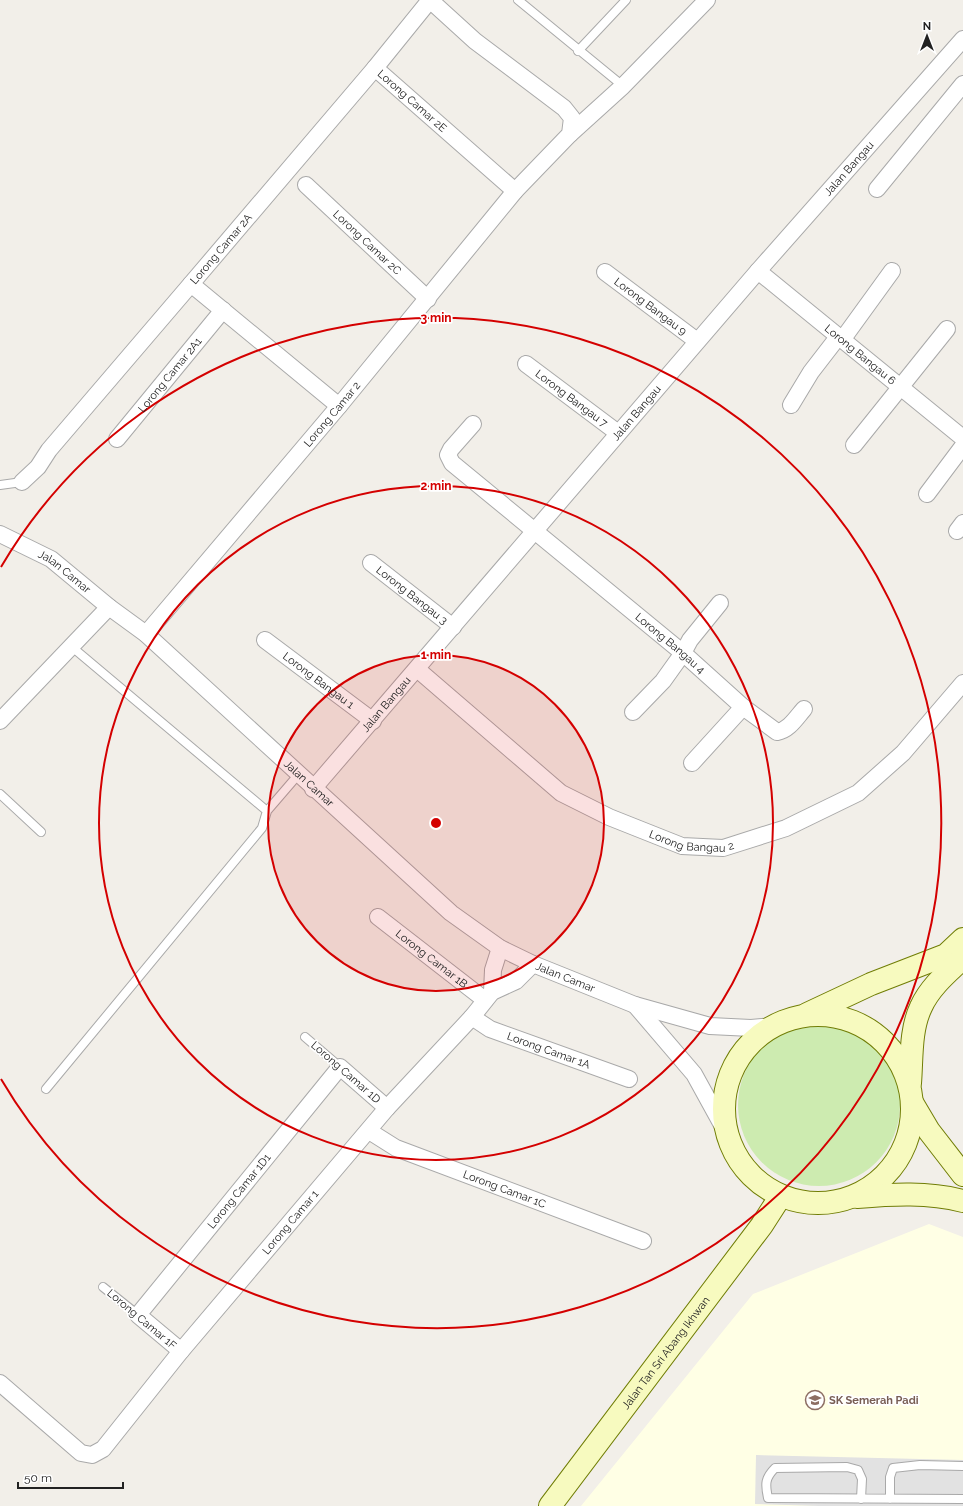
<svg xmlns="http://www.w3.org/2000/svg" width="963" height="1506" viewBox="0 0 963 1506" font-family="Raleway,sans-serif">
<rect width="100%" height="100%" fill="#f2efe9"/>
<path fill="#ffffe5" d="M929 1224 963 1237V1506H581L753 1294Z"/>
<path fill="#cdebb0" d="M738 1105a81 81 0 1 1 162 0a81 81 0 1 1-162 0Z"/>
<path fill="#e2e2e2" d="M756 1455 963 1460V1506H819L755 1504Z"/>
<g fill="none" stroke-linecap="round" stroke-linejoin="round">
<defs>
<path id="lane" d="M518 0 623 86
M578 51 626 0
M0 485 22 482
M72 647 267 811
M0 794 41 832
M305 1037 340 1067
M46 1089 262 828 267 811 298 775
M103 1287 138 1315
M861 1499 862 1479 858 1470 847 1467 775 1468C765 1478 765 1484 768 1498L963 1499
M890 1499V1477L893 1468 920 1465 963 1466"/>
<g id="street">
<path id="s1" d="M430 0 375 68 515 191"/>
<path d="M570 134 623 86 707 0"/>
<path id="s2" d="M306 185 428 299"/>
<path d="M877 189 963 84"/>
<path id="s3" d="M758 271 963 438"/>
<path id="s4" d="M605 272 697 341"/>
<path d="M842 340 892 271"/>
<path id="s5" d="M526 364 618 433"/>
<path d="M791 405 811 372 838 337"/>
<path id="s6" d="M339 406 191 284 375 68"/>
<path id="s7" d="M473 424 451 449 448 455 452 463 683 653 743 707 777 732C789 730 796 718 804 709"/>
<path id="s8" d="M117 439 223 310"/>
<path d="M854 445 947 329"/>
<path d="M22 482 38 467 49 450 191 284"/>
<path d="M927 494 963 446"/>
<path d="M957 531 963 523"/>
<path id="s9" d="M0 534 51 559 109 607 146 634 451 913 500 948 533 964 635 1005 710 1026 751 1028 774 1026"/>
<path id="s10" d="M371 563 453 627"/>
<path id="s11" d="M146 634 339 406 515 191 570 134 572 118 564 108 475 41 430 0"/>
<path id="s12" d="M265 640 373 721"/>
<path id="s13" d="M417 669 561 793 609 817 682 846 723 848 786 828 858 793 903 753 963 683"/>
<path d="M633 712 663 681 683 653 690 640 720 603"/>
<path d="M0 721 109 607"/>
<path d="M692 763 743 707"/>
<path id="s14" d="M313 789 758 271 963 39"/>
<path id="s15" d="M378 917 485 1000"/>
<path d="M492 992 493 970 500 948"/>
<path d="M635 1005 694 1074 727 1134"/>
<path id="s16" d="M472 1017 490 1029 629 1079"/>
<path id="s17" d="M369 1131 396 1148 643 1241"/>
<path id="s18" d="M181 1351 138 1315 340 1067 387 1108"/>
<path id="s19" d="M0 1383 81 1453 92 1455 103 1449 181 1351 387 1108 472 1017 492 992 516 981 533 964"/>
</g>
<g id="secondary">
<path d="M807 1014 871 984 946 955 963 939"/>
<circle cx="818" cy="1109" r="94"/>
<path d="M910 1083C912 1059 910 1030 921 1007 930 987 947 973 963 958"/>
<path d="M913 1104 929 1131 963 1175"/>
<path d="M857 1197C893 1194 928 1192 963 1201"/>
<path id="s20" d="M550 1506 762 1225 780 1197"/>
</g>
</defs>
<use href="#lane" stroke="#a9a9a9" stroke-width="10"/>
<use href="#street" stroke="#a9a9a9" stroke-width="18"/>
<use href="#secondary" stroke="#707d05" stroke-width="24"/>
<use href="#lane" stroke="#fff" stroke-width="8"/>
<use href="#street" stroke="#fff" stroke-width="16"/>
<use href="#secondary" stroke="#f7fabf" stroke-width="22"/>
</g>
<circle cx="436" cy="823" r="168" fill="#d40000" fill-opacity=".12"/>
<g fill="none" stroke="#d40000" stroke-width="2">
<circle cx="436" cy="823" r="168"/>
<circle cx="436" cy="823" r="337"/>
<path d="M1 567A505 505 0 1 1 1 1079"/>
</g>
<defs>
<symbol id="school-ring" viewBox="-11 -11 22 22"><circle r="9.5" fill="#fff" stroke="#8d6e63" stroke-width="1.5"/><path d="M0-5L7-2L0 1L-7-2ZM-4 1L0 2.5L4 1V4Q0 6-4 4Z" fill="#8d6e63"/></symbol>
</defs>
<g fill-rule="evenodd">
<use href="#school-ring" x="804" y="1389" width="22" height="22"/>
</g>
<g text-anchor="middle" stroke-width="3.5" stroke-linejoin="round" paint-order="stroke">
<g font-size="11" fill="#222" stroke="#fff">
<text dy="4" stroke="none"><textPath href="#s1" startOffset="137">Lorong Camar 2E</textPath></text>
<text dy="4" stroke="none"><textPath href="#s14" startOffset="820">Jalan Bangau</textPath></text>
<text dy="4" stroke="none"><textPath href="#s2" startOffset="84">Lorong Camar 2C</textPath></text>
<text dy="4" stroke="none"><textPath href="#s6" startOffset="238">Lorong Camar 2A</textPath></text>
<text dy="4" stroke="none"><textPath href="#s4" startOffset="57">Lorong Bangau 9</textPath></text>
<text dy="4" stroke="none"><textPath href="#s3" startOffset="132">Lorong Bangau 6</textPath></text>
<text dy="4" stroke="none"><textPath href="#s8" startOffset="83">Lorong Camar 2A1</textPath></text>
<text dy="4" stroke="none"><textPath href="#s5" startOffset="57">Lorong Bangau 7</textPath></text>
<text dy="4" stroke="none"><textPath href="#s14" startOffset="496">Jalan Bangau</textPath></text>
<text dy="4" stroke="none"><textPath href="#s11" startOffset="288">Lorong Camar 2</textPath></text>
<text dy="4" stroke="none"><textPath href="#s9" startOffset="75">Jalan Camar</textPath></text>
<text dy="4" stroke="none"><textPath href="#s10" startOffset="52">Lorong Bangau 3</textPath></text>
<text dy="4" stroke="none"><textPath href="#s7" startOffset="332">Lorong Bangau 4</textPath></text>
<text dy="4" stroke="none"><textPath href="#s12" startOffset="67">Lorong Bangau 1</textPath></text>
<text dy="4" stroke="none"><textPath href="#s14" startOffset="112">Jalan Bangau</textPath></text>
<text dy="4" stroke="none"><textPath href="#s9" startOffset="399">Jalan Camar</textPath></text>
<text dy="4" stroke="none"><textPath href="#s13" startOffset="331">Lorong Bangau 2</textPath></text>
<text dy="4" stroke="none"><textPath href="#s15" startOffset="68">Lorong Camar 1B</textPath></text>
<text dy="4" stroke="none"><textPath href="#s9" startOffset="723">Jalan Camar</textPath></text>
<text dy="4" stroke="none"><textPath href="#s16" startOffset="84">Lorong Camar 1A</textPath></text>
<text transform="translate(346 1072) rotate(41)" y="4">Lorong Camar 1D</text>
<text dy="4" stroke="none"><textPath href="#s17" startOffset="148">Lorong Camar 1C</textPath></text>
<text dy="4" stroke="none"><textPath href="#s18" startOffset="216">Lorong Camar 1D1</textPath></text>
<text dy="4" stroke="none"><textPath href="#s19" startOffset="425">Lorong Camar 1</textPath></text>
<text transform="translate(142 1319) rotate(40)" y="4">Lorong Camar 1F</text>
<text dy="4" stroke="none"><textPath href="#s20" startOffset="192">Jalan Tan Sri Abang Ikhwan</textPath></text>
</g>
<g font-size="11" font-weight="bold" fill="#785e54" stroke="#fff" text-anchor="start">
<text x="829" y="1404">SK Semerah Padi</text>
</g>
</g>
<circle cx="436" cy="823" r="6" fill="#d40000" stroke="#fff" stroke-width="2"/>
<g font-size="12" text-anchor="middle" font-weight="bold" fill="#d40000" stroke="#fff" stroke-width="3.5" stroke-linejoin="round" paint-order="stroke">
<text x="436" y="322">3 min</text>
<text x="436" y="490">2 min</text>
<text x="436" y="659">1 min</text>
</g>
<g transform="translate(927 36)" stroke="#ffffff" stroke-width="3" paint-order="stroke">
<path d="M0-3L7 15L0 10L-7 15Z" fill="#222222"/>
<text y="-6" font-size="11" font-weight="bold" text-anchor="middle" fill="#222222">N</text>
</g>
<path d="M18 1482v6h105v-6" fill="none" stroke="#222222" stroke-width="2"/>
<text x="24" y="1482" font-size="12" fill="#222222" stroke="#ffffff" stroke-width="3" paint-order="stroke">50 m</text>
</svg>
